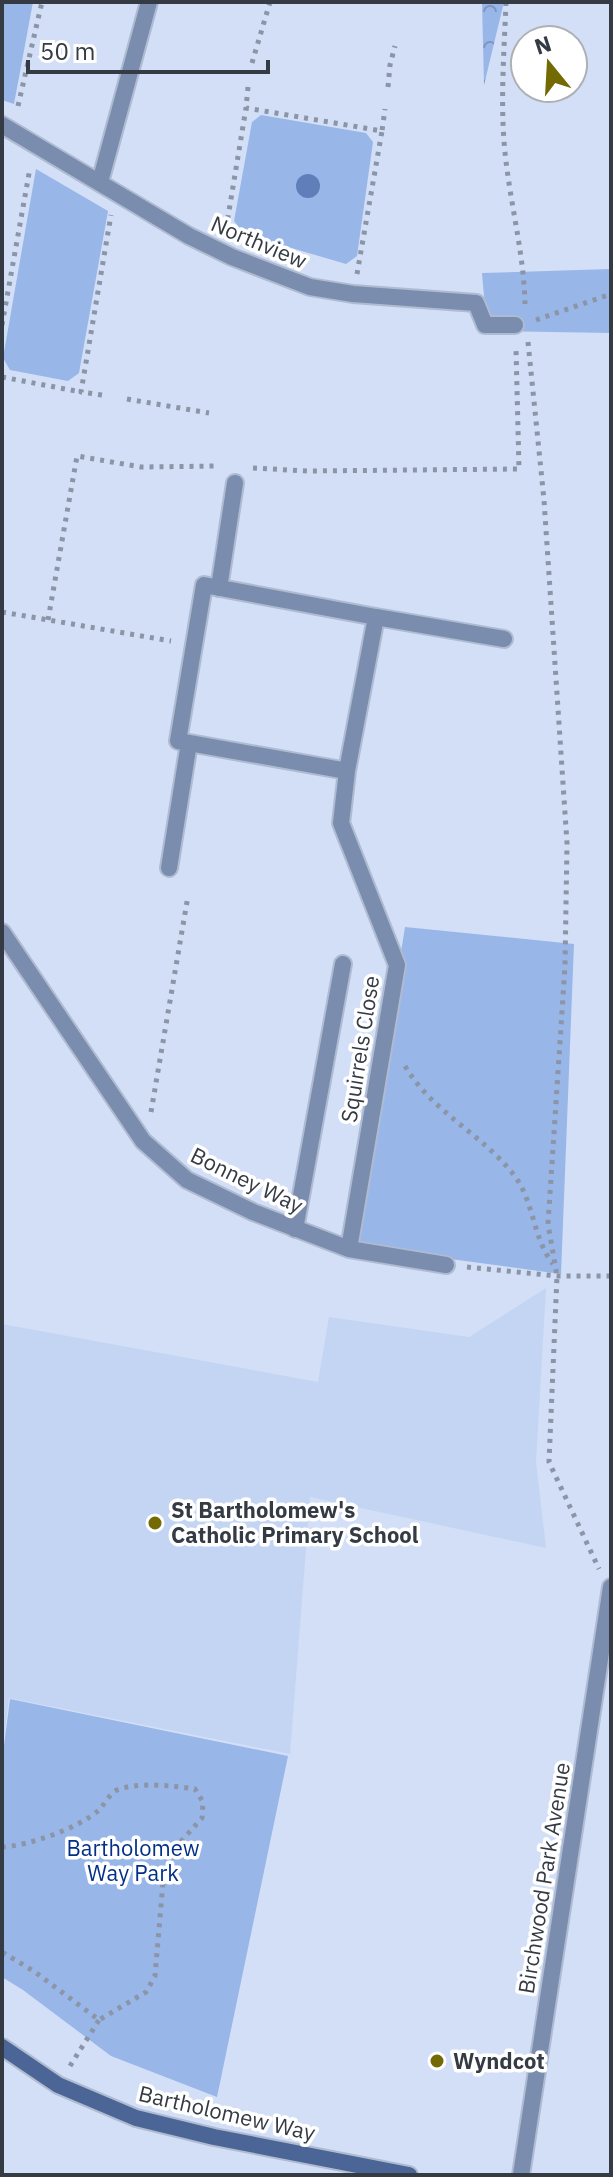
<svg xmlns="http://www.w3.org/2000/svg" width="613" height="2177" viewBox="0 0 613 2177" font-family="'IBM Plex Sans',sans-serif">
<defs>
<pattern id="forest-crowns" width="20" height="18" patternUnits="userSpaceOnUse" patternTransform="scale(2)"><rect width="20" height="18" fill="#99b6e9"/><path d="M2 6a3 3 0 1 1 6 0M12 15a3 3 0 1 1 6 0" fill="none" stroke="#7e95be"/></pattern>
</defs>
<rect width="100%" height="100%" fill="#d2dff7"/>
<path fill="#c4d5f3" d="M546 1288 536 1462 546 1548 310 1497 290 1754 9 1698 2 1753V1324L318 1382 329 1317 469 1337Z"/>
<path fill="#99b6e9" d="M2 2H33L14 104 2 100Z
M261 115 366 133 373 142 357 256 346 264 244 234 234 221 252 122Z
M36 169 108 211 79 373 68 381 10 370 3 358Z
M611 269V333L487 331 482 273Z
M405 927 574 944 561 1274 354 1246Z
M10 1699 288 1756 217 2097 111 2056 23 1990 2 1977V1761Z"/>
<path fill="url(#forest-crowns)" d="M482 2H504L484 85Z"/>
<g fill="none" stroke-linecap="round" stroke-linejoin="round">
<defs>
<path id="service" d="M295 1229 343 964"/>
<path id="minor" d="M2 125 189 236 232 257 310 287 353 294 476 303 485 325H515
M100 182 149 2
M219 588 235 483
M376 617 504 639
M347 771 376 617 204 585 178 741 347 771 341 823 397 965 349 1249
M169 868 189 743
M2 932 143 1141 187 1180 253 1212 349 1249 446 1265
M521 2175 611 1587"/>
<path id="secondary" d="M2 2047 58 2085 136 2118 214 2137 409 2175"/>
</defs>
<use href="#service" stroke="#afbbd0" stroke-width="20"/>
<use href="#minor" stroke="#afbbd0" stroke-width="20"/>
<use href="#secondary" stroke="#afbbd0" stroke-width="20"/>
<path stroke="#8b95a6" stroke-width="5" stroke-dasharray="4 6" stroke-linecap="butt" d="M506 2C504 57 499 114 507 169 513 215 524 258 525 304
M252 63 270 2
M248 87 246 108 382 131 385 109
M388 87 390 65 395 46
M18 106 42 2
M226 229 246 108
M357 274 382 131
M536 320 611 294
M2 325 30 168
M528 342 544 500 567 843 565 966 548 1224 557 1276 549 1462 599 1569
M2 377 81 392
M102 395 81 392 111 215
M127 399 209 413
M253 468 307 471 519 469 516 349
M2 612 171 641
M48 620 77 456 141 467 219 466
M405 1066C432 1112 482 1134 514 1175 534 1201 533 1239 553 1264
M151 1112 188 896
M467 1267 557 1276H611
M2 1847C28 1846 79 1828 99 1810 104 1805 109 1795 115 1791 135 1781 174 1786 195 1789L203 1802 202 1818 176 1847 163 1882 155 1976 146 1992 99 2020 35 1972 2 1952
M70 2066 99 2020"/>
<use href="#service" stroke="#7a8daf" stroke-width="16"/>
<use href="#minor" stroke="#7a8daf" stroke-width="16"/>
<use href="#secondary" stroke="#4a6596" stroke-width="16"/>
</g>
<circle fill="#607fba" cx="308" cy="186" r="12"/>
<g fill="#736a03" stroke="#fff" stroke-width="3">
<circle cx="155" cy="1523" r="8"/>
<circle cx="437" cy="2061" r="8"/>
</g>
<g text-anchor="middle" stroke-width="7" stroke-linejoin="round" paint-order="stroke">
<g font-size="22" fill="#353b44" stroke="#fff">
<text transform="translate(259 242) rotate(23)" y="8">Northview</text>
<text transform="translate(360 1049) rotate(-81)" y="8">Squirrels Close</text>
<text transform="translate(247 1180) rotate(26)" y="8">Bonney Way</text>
<text transform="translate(544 1878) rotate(-81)" y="8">Birchwood Park Avenue</text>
<text transform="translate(227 2113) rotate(13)" y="8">Bartholomew Way</text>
</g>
<g font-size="22" font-weight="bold" fill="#353b44" stroke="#fff" text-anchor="start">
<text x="171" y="1518">St Bartholomew's<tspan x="171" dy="25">Catholic Primary School</tspan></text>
<text x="453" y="2069">Wyndcot</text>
</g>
<g font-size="22" fill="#023088" stroke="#fff">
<text x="133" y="1856">Bartholomew<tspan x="133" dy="25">Way Park</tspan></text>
</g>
</g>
<rect width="613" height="2177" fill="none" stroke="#353b44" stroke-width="8"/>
<g transform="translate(549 64) rotate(342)"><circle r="38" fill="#ffffff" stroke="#aeb1b4" stroke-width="2"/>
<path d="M0-6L14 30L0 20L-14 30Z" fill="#736a03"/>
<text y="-12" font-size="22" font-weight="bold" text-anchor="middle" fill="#353b44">N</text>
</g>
<path d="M28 60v12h240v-12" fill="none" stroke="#353b44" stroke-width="4"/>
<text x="40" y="60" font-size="24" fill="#353b44" stroke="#ffffff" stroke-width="6" paint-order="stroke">50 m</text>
</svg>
